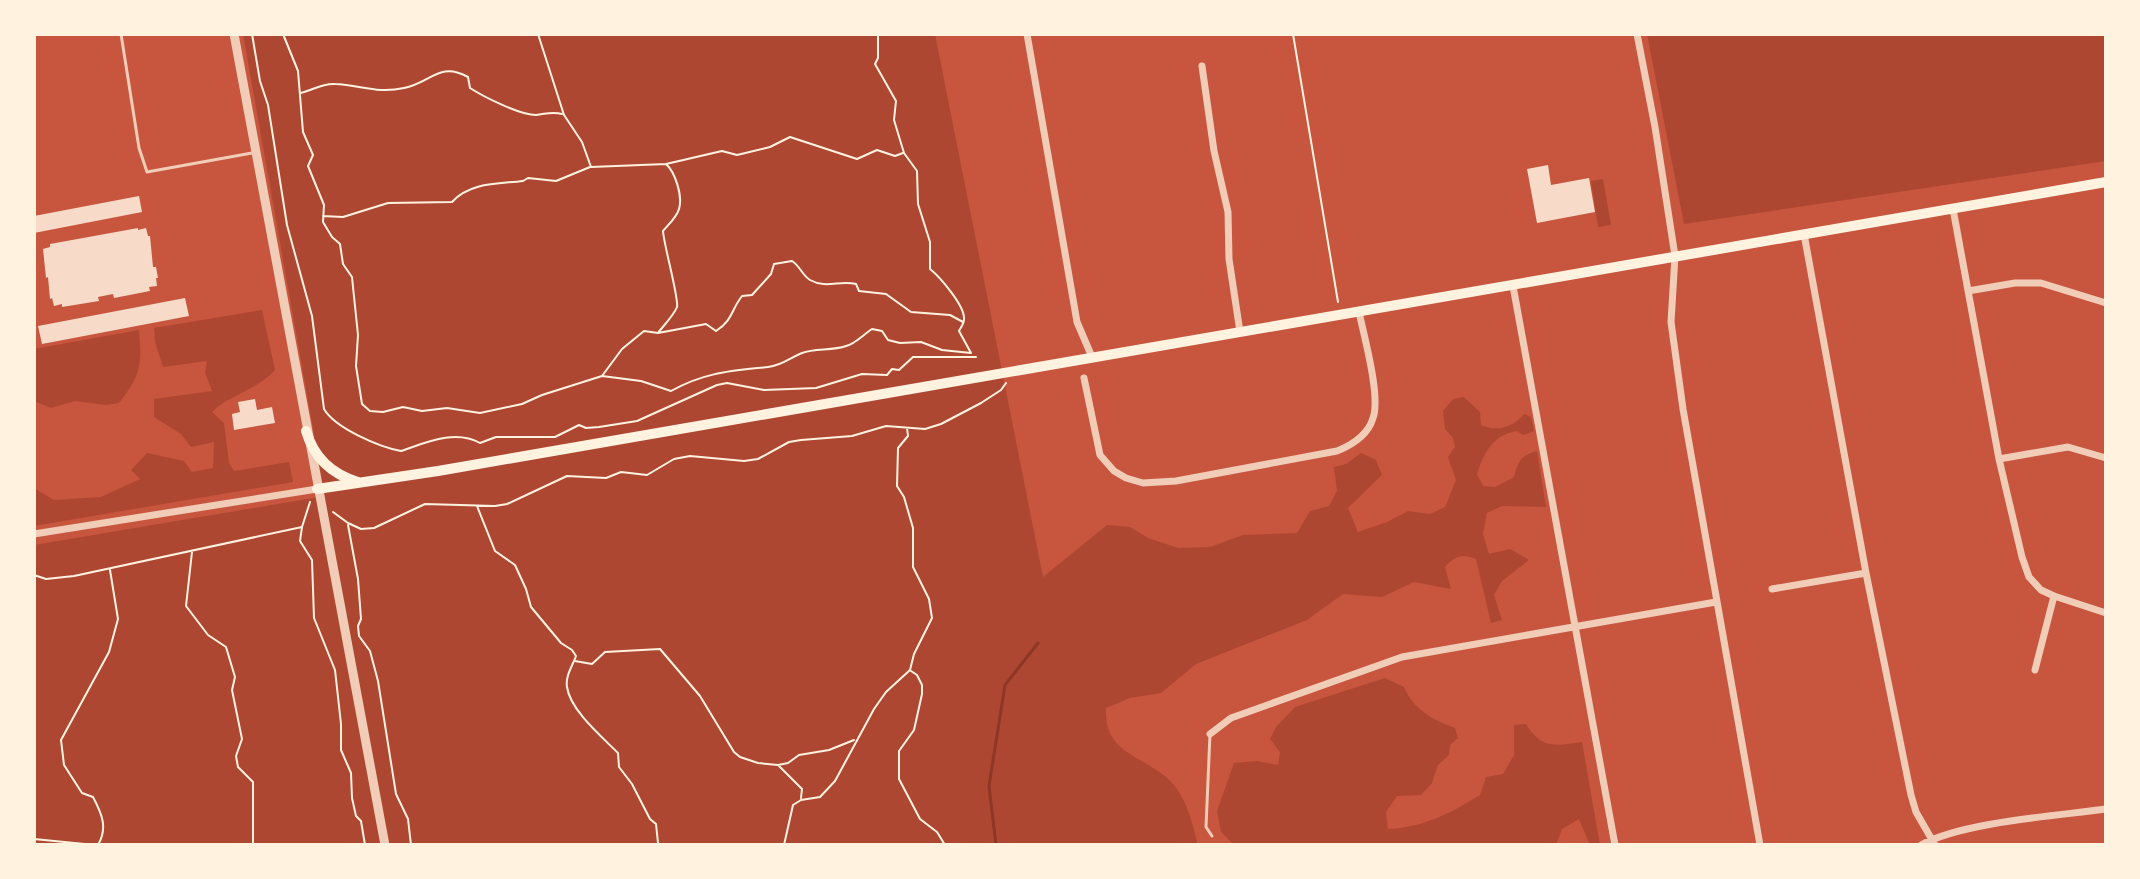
<svg xmlns="http://www.w3.org/2000/svg" width="2140" height="879" viewBox="0 0 2140 879" font-family="'Noto Serif',serif">
<rect width="100%" height="100%" fill="#c8553d"/>
<path fill="#ae4732" d="M243 34H935L1043 577 1107 525 1130 527 1148 538 1178 548 1210 547 1243 535 1297 533 1310 511 1329 506 1337 491 1334 467 1346 464 1361 453 1376 460 1382 475 1348 508 1358 532 1387 522 1408 511 1430 514 1445 507 1456 480 1448 457 1455 447 1453 438 1445 429 1443 411 1453 399 1464 397 1480 412 1481 425C1496 432 1513 428 1524 414L1531 417 1534 431 1523 435 1517 431C1493 435 1484 452 1477 474L1483 486 1495 487 1514 477C1518 461 1521 455 1537 451L1546 507 1502 506 1487 513 1483 534 1489 554 1510 549 1529 560 1502 581 1494 595 1502 620 1491 623 1476 559C1462 553 1455 556 1445 567L1451 589 1414 582 1382 597 1343 594 1307 620 1196 664 1161 693 1130 698 1106 708C1104 753 1139 754 1167 778 1186 794 1192 822 1198 845H34V545L325 496Z
M1647 34H2106V161L1684 224Z
M1603 179 1611 225 1598 227 1591 181Z
M262 310 275 370C257 390 231 394 212 412L224 423 229 463 234 471 289 462 293 482 34 526V488L54 500 101 497 140 479 131 470 147 453 184 461 192 472 213 468 214 442 191 447 181 434 154 417V399L212 391 205 373 207 361 163 367 155 342 154 328Z
M139 330C142 366 141 375 119 403L106 405 75 401 51 408 34 401V349Z
M1385 678 1404 687C1413 709 1433 720 1455 728L1458 738 1450 745 1449 755 1438 765 1432 783 1421 795 1397 796 1386 812 1388 829C1422 828 1451 813 1480 795L1486 777 1503 774 1514 755V725L1526 724C1541 749 1556 746 1582 742L1600 845H1590L1579 819 1562 829 1556 845H1234L1221 832 1217 811 1234 763 1257 761 1278 765 1280 752 1270 739 1276 727 1295 707Z"/>
<g fill="none" stroke-linecap="round" stroke-linejoin="round">
<path stroke="#8f3625" stroke-width="3" d="M996 845 989 786 1005 685 1038 643"/>
</g>
<path fill="#f7dbc8" d="M1548 165 1551 185 1589 178 1595 212 1537 223 1527 169Z
M139 196 142 212 34 233V216Z
M138 228V230L146 228 148 236H150L153 267H156L158 278H156L157 286 149 287 150 291 114 298 113 294 98 297 99 301 62 307V304L54 306 52 298 50 299 48 277 46 278 43 249 50 247V244Z
M185 298 189 316 42 344 38 326Z
M255 399 257 410 272 407 275 423 234 430 232 414 240 412 238 402Z"/>
<g fill="none" stroke-linecap="round" stroke-linejoin="round">
<path stroke="#fff3e0" stroke-width="2" d="M252 34 260 81 268 105 287 225 312 316 324 409C335 428 379 447 401 451 425 443 455 429 480 443L496 437H555L579 425 586 428 599 427 637 421 717 385 727 383 764 390 816 388 862 374 887 375 892 369 899 370 913 357H976
M283 34 298 71 303 132 313 155 308 166 324 205 323 222 332 237 340 244 343 264 352 277 353 287 358 335 356 366 362 404 370 411 383 412 403 407 422 411 447 408 480 413 522 404 542 395 602 376 641 381 671 391C705 372 731 371 768 367 784 365 789 358 802 353 815 348 832 351 846 346 855 344 864 334 872 329L882 331 888 340 900 343 921 342 942 350 971 353 959 331C961 327 964 324 964 319 965 306 940 277 930 269V242L918 204 917 171 904 153 894 120 896 101 875 64 878 58V34
M538 34 564 115 582 142 591 167 666 164C675 172 683 196 679 209 677 217 668 225 663 231 664 246 679 298 677 307 674 315 664 325 658 333L644 331 622 349 602 376
M1293 34 1338 302
M300 93C312 91 321 83 335 84 361 85 377 94 404 88 431 83 439 61 468 77L470 88C484 97 520 115 536 115 546 114 552 111 562 114
M666 164 722 151 737 155 770 147 790 137 857 159 877 150 895 156 903 153
M323 216 343 217 388 203 452 202C470 182 499 184 523 181L528 178 556 181 590 167
M658 333 706 324 716 331C733 320 731 310 742 296L752 295 771 274 774 264 792 261C800 266 802 275 810 280 826 289 840 280 856 284L859 291 886 294 911 312 950 315 963 322
M477 506 495 551 515 565 526 589 531 607 561 643 572 650 576 656C573 665 565 676 567 687 570 710 602 737 618 753L619 767 632 784 650 819 656 824 658 843 656 845
M333 512 348 523 361 529 374 528 425 504 495 506 507 504 567 476 606 478 621 472 647 475 674 459 690 456 744 461 758 459 789 442 801 440 852 436 886 426 925 429 941 424 981 403 1001 390 1006 383
M348 525 358 579 361 619 358 626 359 636 370 651 378 681 396 794 408 819 411 845
M302 527 310 502
M192 552 186 606 208 635 226 647 235 677 232 690 242 739 236 756 238 767 253 782V845
M34 575 46 579 74 576 302 527 300 541 312 560 314 618 335 670 341 724V750L351 773 352 798 356 816 361 821 365 845
M575 661 592 664 605 652 660 649 700 696 734 752 740 757 758 763 778 765 788 763 799 755 829 750 854 740
M911 671 917 675 922 685V694L914 730 899 751V779L920 819 937 832 945 845
M779 766 802 789 801 798
M34 839 95 845
M98 845C108 828 102 814 93 797L82 793 64 765 61 740 109 652 118 619 110 570
M784 845 793 805 801 800 820 797 835 781 874 709 886 692 910 670 914 654 932 618 929 599 913 567V528L904 497 897 486 898 448 908 436 907 428"/>
<path stroke="#f1ccb7" stroke-width="3" d="M121 34 139 148 147 172 252 153
M1210 734 1206 827 1212 836"/>
<path stroke="#f1ccb7" stroke-width="7" d="M1027 34 1077 322 1092 357
M1637 34 1655 127 1675 256 1671 322 1683 409 1760 845
M1202 66 1214 151 1228 212 1229 259 1240 332
M1953 209 1999 459 2022 557 2029 577 2041 590 2054 596 2035 670
M1804 234 1866 573 1911 795 1916 812 1935 845
M1513 286 1615 845
M1968 291 2015 283H2041L2106 303
M1084 378 1100 455 1114 471 1126 478 1143 483 1176 481 1337 451C1352 445 1368 435 1373 418 1381 397 1364 336 1359 312
M1999 459 2068 447 2106 458
M34 534 317 489
M1772 589 1866 573
M2054 596 2106 613
M1210 734 1231 718 1402 657 1716 602
M1921 845C1963 822 2056 816 2106 809"/>
<path stroke="#f1ccb7" stroke-width="9" d="M234 34 385 845"/>
<path stroke="#fff3e0" stroke-width="10" d="M306 431C314 458 331 474 358 482
M317 489 438 471 2106 182"/>
</g>
<rect width="2140" height="879" fill="none" stroke="#fff3e0" stroke-width="72"/>
</svg>
